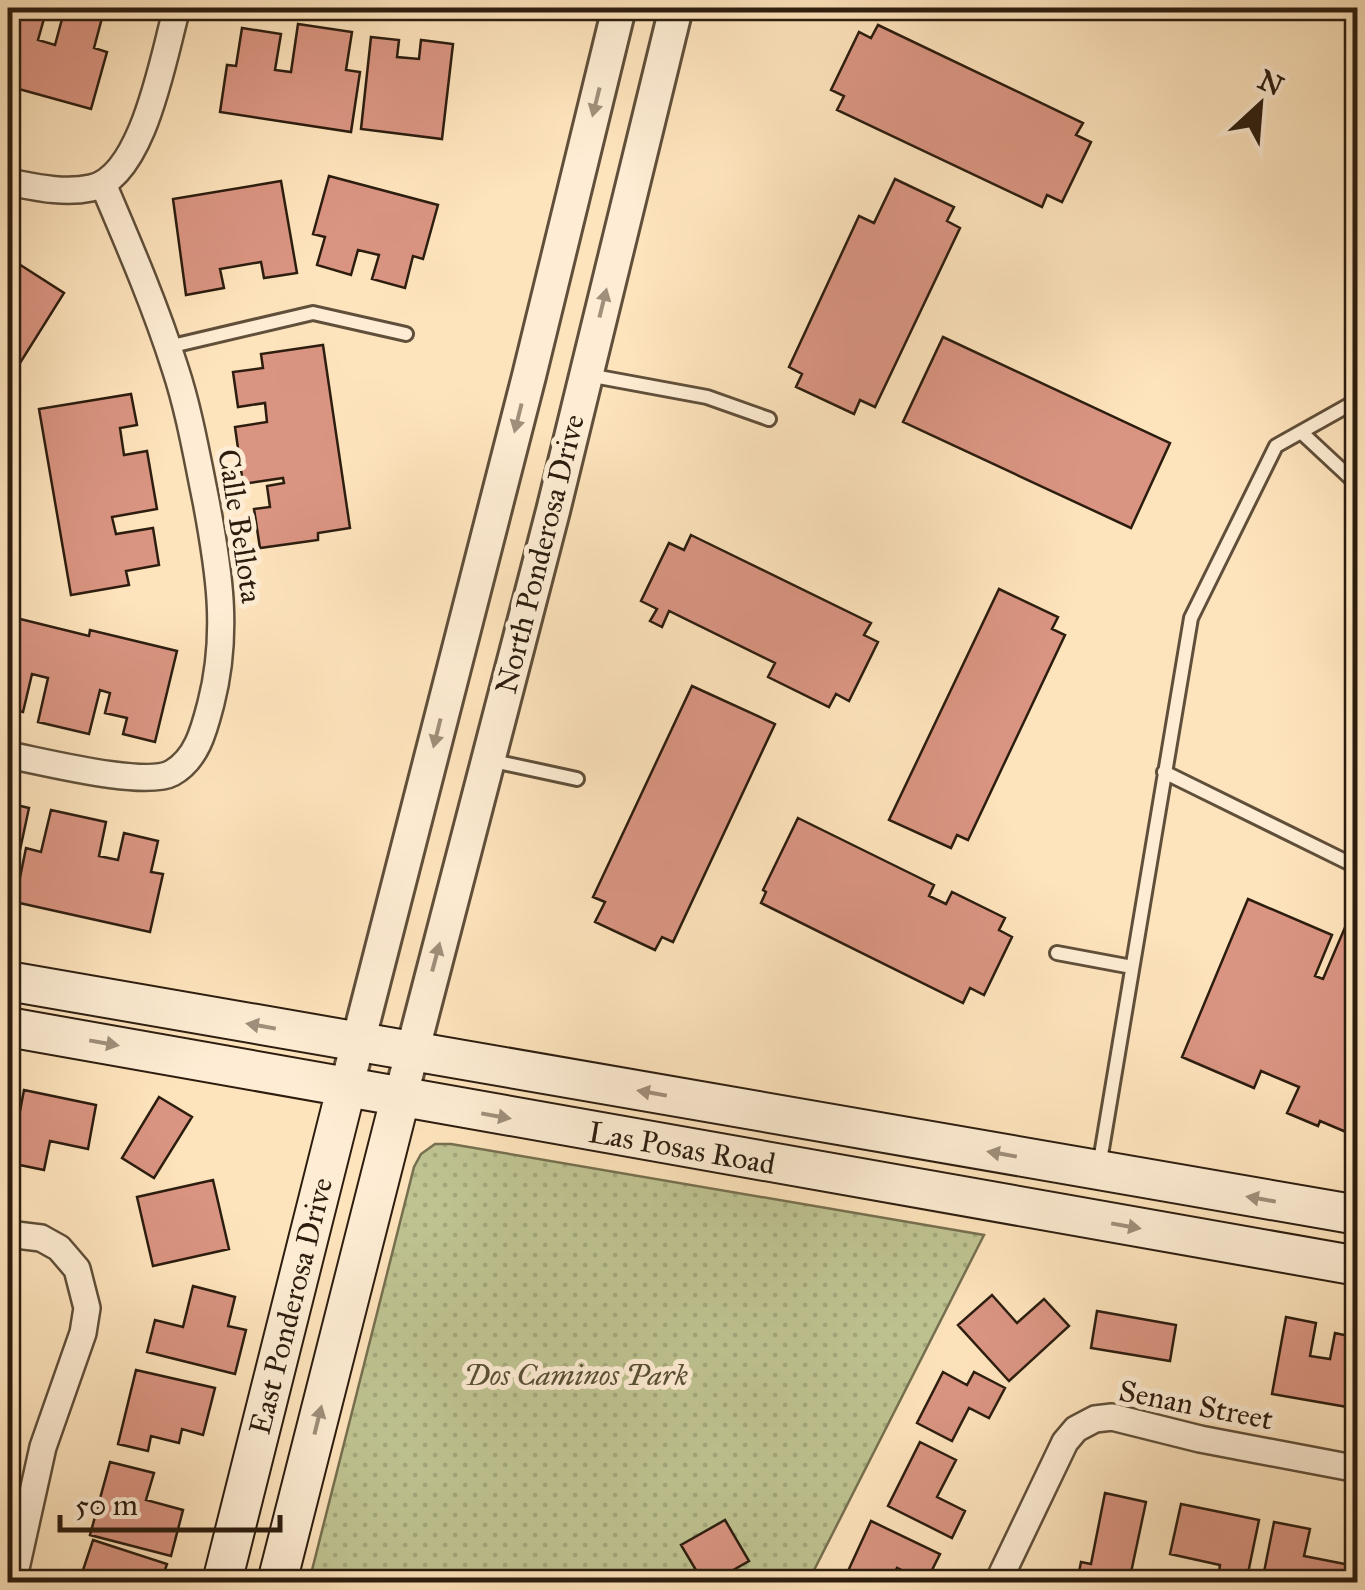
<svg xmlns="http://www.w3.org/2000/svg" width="1365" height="1590" viewBox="0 0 1365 1590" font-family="'IM FELL Great Primer',serif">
<defs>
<pattern id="park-dots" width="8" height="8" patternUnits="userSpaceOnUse" patternTransform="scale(2.5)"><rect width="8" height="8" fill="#bfc492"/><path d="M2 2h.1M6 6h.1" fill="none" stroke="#a4a87d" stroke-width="1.8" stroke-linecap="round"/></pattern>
</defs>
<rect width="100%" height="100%" fill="#fee4bd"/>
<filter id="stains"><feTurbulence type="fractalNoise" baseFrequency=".002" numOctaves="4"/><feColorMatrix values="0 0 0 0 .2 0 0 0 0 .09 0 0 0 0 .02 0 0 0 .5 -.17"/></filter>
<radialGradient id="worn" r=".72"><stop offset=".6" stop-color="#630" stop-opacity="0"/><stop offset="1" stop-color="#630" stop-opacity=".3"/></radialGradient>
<path fill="url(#park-dots)" stroke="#767050" stroke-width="2.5" d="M435 1144H451L984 1235 808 1582H309L414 1167 421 1154Z"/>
<path fill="#da9582" stroke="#2c1d0f" stroke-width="2.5" d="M8 8H47L38 40 55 45 65 8 102 18 94 48 107 52 91 109 8 86Z
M298 24 352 32 346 70 360 72 351 132 220 112 227 65 236 66 242 28 281 34 275 70 291 72Z
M878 25 1083 123 1076 135 1091 142 1062 202 1047 195 1042 207 837 110 844 96 831 90 859 32 871 38Z
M371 37 399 40 397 57 419 59 421 40 453 44 442 139 361 129Z
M329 176 438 205 423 259 413 256 405 288 372 279 379 255 358 250 351 275 317 265 325 237 313 234Z
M895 179 954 207 947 221 960 228 875 407 860 400 854 414 796 387 802 374 789 367 859 216 874 223Z
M281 181 297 273 264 278 261 262 220 269 224 288 186 295 173 199Z
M8 257 64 293 20 363 8 355Z
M943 337 1170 443 1131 528 903 422Z
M323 345 350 528 318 533V540L260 548 254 509 270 507 267 486 284 483 283 478 243 484 235 427 267 422 265 403 238 407 233 372 263 368 261 354Z
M131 394 137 425 120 428 124 455 147 451 157 509 112 517 116 534 153 528 159 565 126 571 129 585 71 595 39 409Z
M691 535 871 623 864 635 878 642 849 701 836 694 829 707 768 677 775 663 669 611 662 627 650 621 657 609 641 601 669 543 684 550Z
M999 589 1058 617 1052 629 1065 635 968 840 957 835 951 848 889 820Z
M8 616 89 636 90 630 177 651 155 742 123 734 127 718 105 713 110 693 100 690 89 734 38 722 48 678 32 674 23 712 8 708Z
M692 686 775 724 673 942 662 937 655 950 595 922 605 902 593 897Z
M8 803 29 808 8 906Z
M51 810 106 822 99 856 118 860 124 833 158 841 151 872 163 874 150 932 15 902 26 848 41 852Z
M798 818 934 885 929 896 946 904 952 892 1005 918 999 930 1012 937 984 995 970 988 963 1003 761 903 766 892 763 890Z
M1358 897V974L1349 995 1358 999V1137L1320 1121 1318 1126 1287 1113 1299 1087 1261 1071 1254 1088 1182 1057 1248 899 1332 935 1315 976 1323 979Z
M24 1090 96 1105 88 1149 50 1141 44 1170 10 1163Z
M159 1097 192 1117 154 1178 122 1158Z
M213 1180 229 1249 153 1266 137 1197Z
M193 1286 235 1297 228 1326 246 1330 235 1374 147 1352 155 1320 183 1327Z
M992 1295 1017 1323 1044 1299 1069 1326 1009 1381 958 1325Z
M1097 1311 1176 1325 1170 1361 1091 1348Z
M1286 1317 1316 1323 1310 1356 1330 1359 1335 1333 1358 1338V1383L1353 1408 1272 1394Z
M8 1325 16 1326 8 1370Z
M136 1370 215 1388 203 1435 182 1429 179 1443 151 1436 148 1451 118 1444Z
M943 1372 967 1385 974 1372 1005 1388 989 1418 969 1408 952 1441 917 1423Z
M920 1442 956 1460 937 1497 965 1511 952 1538 888 1506Z
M110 1462 154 1473 146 1500 183 1510 171 1556 90 1535Z
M1105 1493 1146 1502 1129 1582 1108 1577 1106 1582H1077L1081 1562 1091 1564Z
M1181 1504 1259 1520 1247 1578 1219 1572 1220 1565 1170 1554Z
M725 1520 749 1561 712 1582H703L681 1545Z
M871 1521 940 1554 926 1582 897 1568 890 1582H843Z
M1274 1522 1310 1529 1304 1556 1350 1565 1346 1582H1262Z
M93 1540 167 1564 161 1582H79Z"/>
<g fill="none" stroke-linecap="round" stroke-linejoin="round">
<defs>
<path id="service" d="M168 347 313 313 406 334
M588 375 707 397 769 419
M1301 432 1358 485
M489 760 577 779
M1164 772 1349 863 1358 841
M1057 953 1132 967
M1099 1167 1191 618 1276 446 1358 400"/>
<path id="minor" d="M8 182C35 187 63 194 91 188 144 177 164 53 177 8
M8 755C41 761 145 788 172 773 197 759 204 730 211 703 229 633 219 570 206 501 197 457 189 410 175 368 155 305 129 245 103 184
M8 1234 41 1238 59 1248 77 1269 87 1308 83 1333 43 1447 13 1582
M998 1582 1065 1442 1076 1429 1095 1419 1112 1417 1200 1439 1358 1469"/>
<path id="tertiary" d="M346 1089 529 376 619 8
M400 1099 553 511 676 8"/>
<path id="secondary" d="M8 981 1358 1215
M8 1027 1358 1266
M222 1582 346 1089
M277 1582 400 1099"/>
</defs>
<use href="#service" stroke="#604f3a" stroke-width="18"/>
<use href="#minor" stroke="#604f3a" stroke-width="30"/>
<use href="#tertiary" stroke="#604f3a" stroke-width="38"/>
<use href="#secondary" stroke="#2c1d0f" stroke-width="42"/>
<use href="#service" stroke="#feedd4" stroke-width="12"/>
<use href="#minor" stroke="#feedd4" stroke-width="25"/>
<use href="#tertiary" stroke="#feedd4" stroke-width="32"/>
<use href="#secondary" stroke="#feedd4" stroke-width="38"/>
</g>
<defs><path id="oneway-solid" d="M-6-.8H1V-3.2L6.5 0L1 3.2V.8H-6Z" transform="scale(2.5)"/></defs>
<g fill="#a08f7b">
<use href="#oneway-solid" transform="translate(596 102) rotate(104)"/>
<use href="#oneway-solid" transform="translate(603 303) rotate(-76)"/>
<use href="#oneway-solid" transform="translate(518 418) rotate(104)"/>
<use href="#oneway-solid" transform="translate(437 733) rotate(104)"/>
<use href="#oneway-solid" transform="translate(436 957) rotate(-75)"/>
<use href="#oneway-solid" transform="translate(261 1026) rotate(-170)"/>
<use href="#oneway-solid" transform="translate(104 1043) rotate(10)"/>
<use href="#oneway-solid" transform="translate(652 1093) rotate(-170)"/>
<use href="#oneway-solid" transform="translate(496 1116) rotate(10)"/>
<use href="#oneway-solid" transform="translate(1002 1154) rotate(-170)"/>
<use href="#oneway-solid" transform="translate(1261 1199) rotate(-170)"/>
<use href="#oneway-solid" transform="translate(1126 1226) rotate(10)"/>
<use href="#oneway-solid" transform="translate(318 1420) rotate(-76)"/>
</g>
<g text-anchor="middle" stroke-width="10" stroke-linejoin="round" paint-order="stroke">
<g font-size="30" fill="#2c1d0f" stroke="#feedd4">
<text transform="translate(240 526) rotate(81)" y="10">Calle Bellota</text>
<text transform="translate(540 554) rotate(-76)" y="10">North Ponderosa Drive</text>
<text transform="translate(682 1148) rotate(10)" y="10">Las Posas Road</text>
<text transform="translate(291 1306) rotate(-76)" y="10">East Ponderosa Drive</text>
<text transform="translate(1196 1405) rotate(11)" y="10">Senan Street</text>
</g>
<g font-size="30" font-style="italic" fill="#584f36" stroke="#feedd4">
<text x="576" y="1385">Dos Caminos Park</text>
</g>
</g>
<rect width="1365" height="1590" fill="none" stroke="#fee4bd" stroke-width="40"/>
<rect x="10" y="10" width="1345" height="1570" fill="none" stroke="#2c1d0f" stroke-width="5"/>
<rect x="20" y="20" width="1325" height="1550" fill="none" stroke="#2c1d0f" stroke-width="2.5"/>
<g transform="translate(1260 105) rotate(26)" stroke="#feedd4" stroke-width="8" paint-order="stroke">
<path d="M0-8L18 38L0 25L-18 38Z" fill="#2c1d0f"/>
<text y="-15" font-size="28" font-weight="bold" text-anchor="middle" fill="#2c1d0f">N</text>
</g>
<path d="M60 1515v15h220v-15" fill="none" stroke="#2c1d0f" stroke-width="5"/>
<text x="75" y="1515" font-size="30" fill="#2c1d0f" stroke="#feedd4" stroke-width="8" paint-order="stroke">50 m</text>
<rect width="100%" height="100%" filter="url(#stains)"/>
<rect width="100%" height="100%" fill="url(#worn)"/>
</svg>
